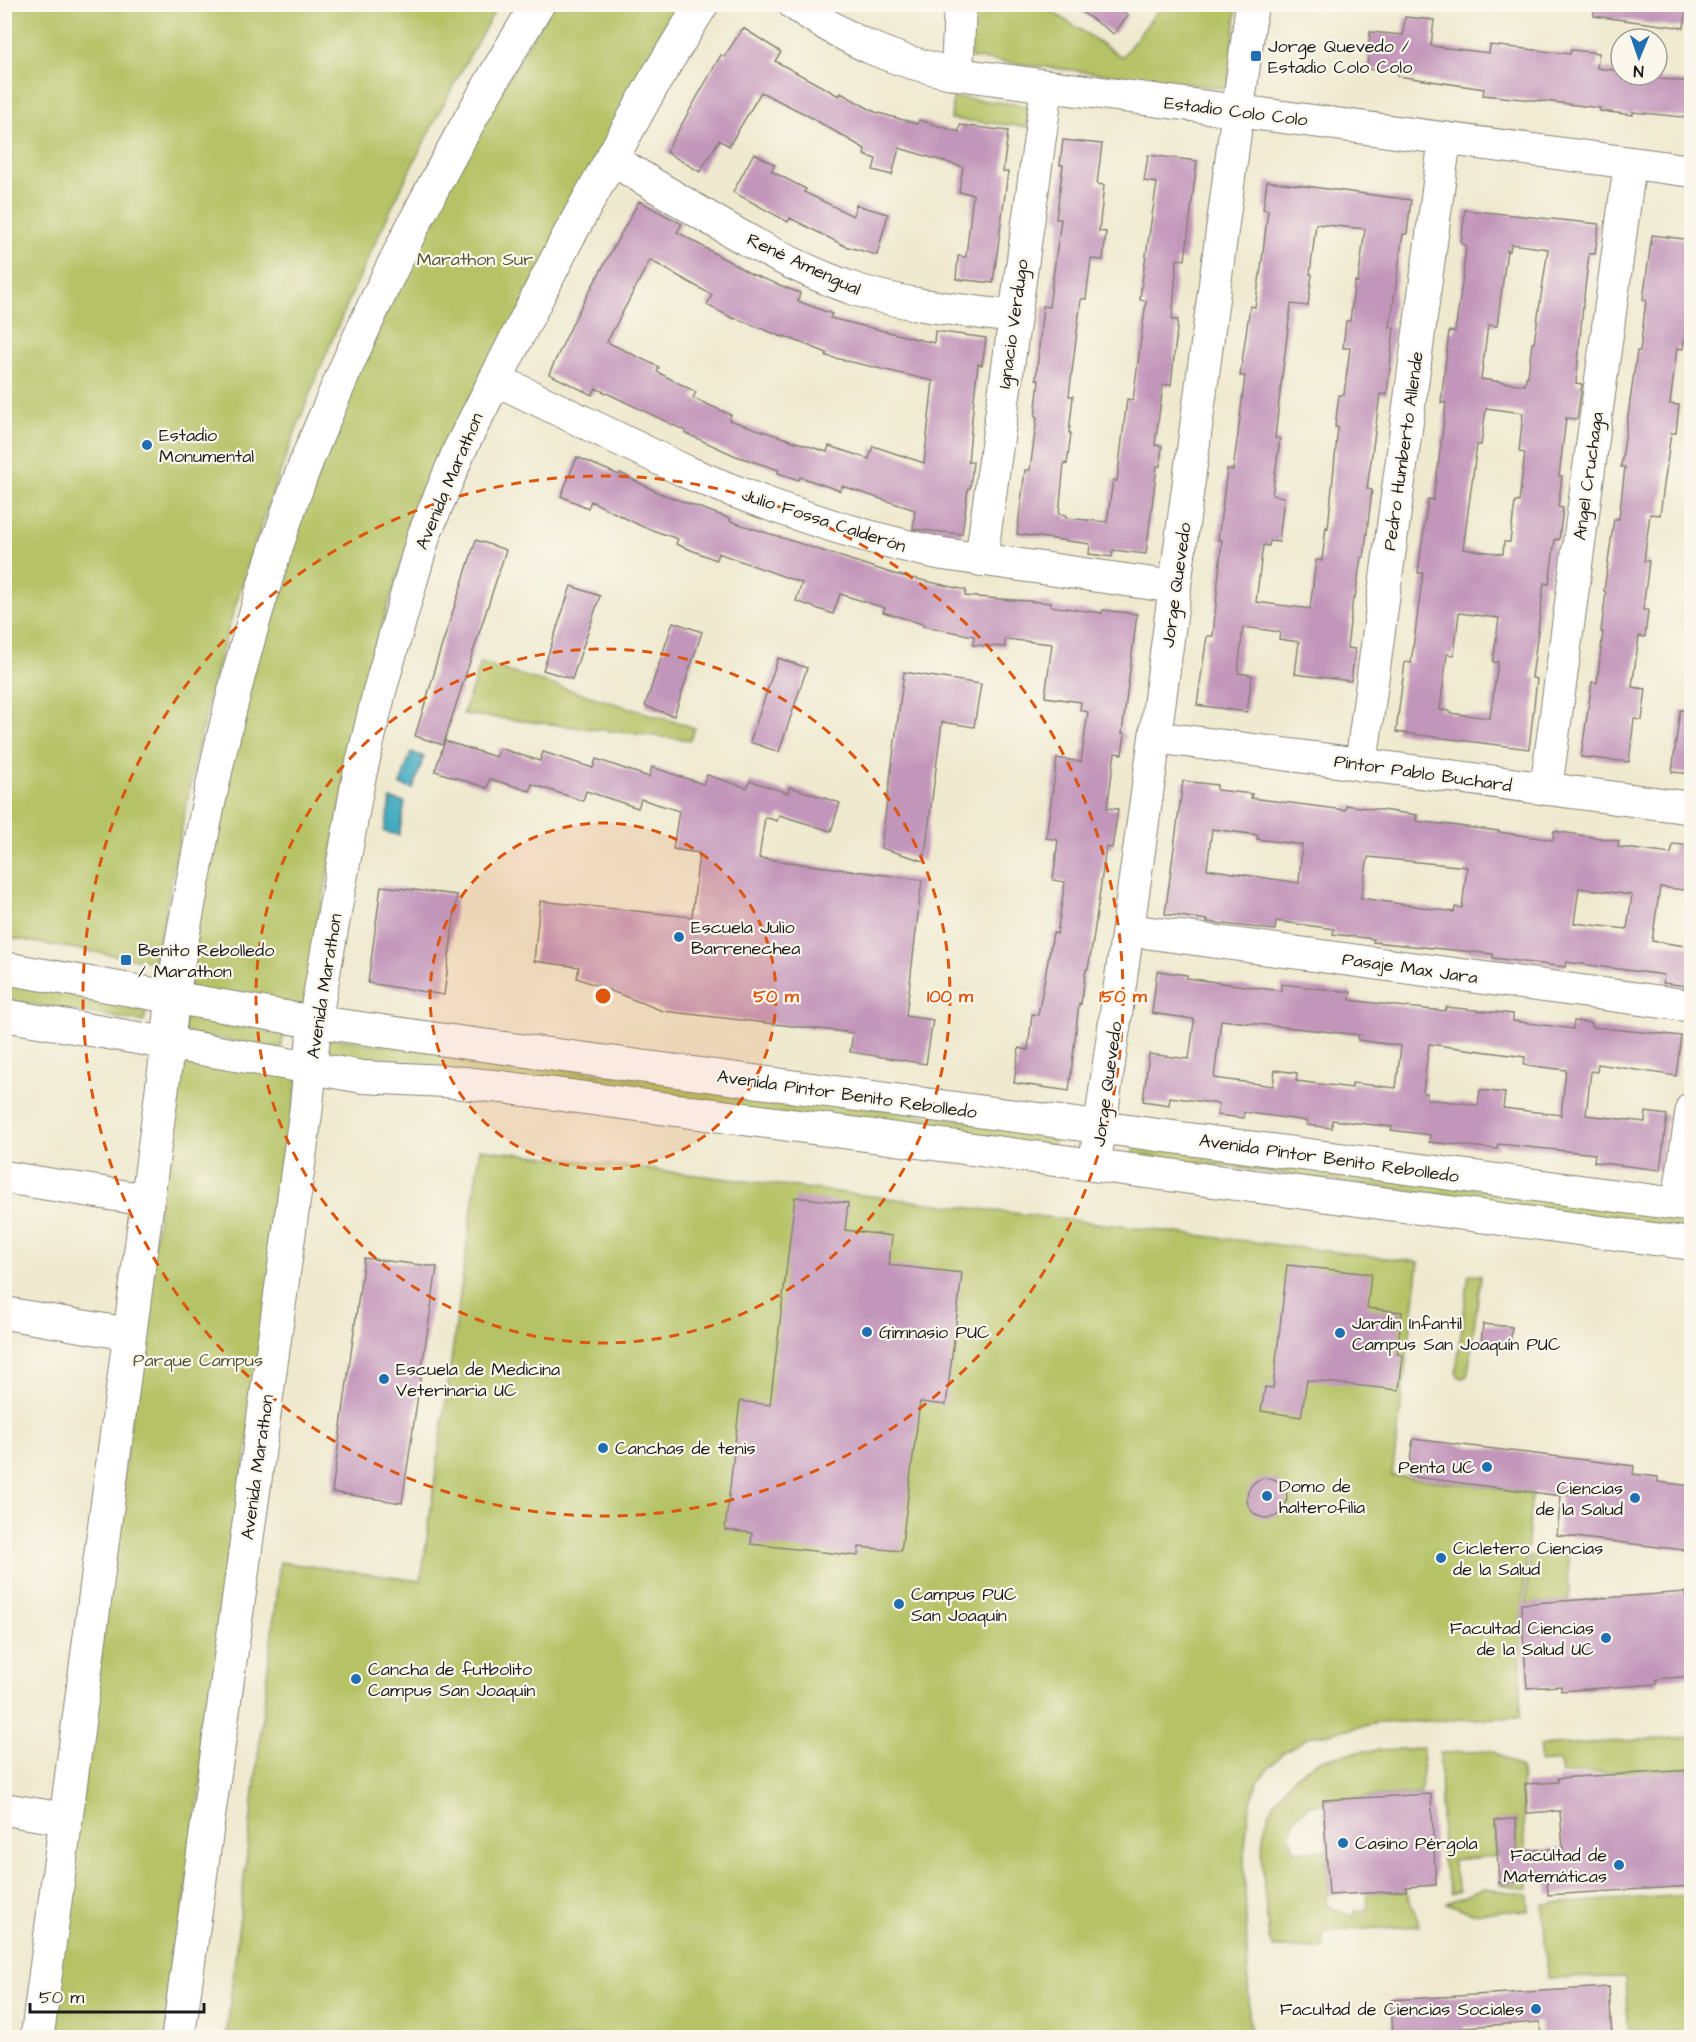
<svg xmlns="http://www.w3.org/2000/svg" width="1696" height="2042" viewBox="0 0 1696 2042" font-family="'Architects Daughter',sans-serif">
<rect width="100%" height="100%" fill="#fbf7ec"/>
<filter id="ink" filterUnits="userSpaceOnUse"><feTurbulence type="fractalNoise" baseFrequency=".0167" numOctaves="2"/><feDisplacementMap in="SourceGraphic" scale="12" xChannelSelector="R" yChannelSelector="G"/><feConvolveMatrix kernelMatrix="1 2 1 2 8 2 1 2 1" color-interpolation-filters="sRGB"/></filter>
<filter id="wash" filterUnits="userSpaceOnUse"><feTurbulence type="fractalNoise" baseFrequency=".008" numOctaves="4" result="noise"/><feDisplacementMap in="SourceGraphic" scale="24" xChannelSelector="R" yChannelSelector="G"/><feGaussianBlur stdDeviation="1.35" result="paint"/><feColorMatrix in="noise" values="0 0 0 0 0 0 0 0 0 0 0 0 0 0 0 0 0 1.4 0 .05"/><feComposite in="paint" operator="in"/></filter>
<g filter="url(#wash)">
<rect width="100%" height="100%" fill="#efe9cf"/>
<path fill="#b5c366" stroke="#687041" stroke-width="1.5" d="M4 5H498C380 212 284 431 219 661 191 760 178 862 154 962L5 937Z
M551 5H689L418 511 366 675 312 957 304 1009 193 990 184 975 241 699 294 519 414 240Z
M966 5H1042L1122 57 1162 5H1237L1228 89 971 58Z
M953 97 1030 106 1028 127 951 119Z
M481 663 695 728 690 740 463 714Z
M4 981 147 1005 144 1022 5 1000Z
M187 1011 285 1027 281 1049 183 1033Z
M323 1037 1055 1132 1053 1149 324 1058Z
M179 1056 298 1076 166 2037 49 2038Z
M1134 1143 1691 1217V1229L1133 1154Z
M480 1149 1419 1262 1392 1476 1532 1492 1521 1627V1717L1378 1723 1309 1737 1282 1753 1257 1782 1248 1814 1244 1857 1250 2037 226 2038 280 1562 421 1581Z
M1469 1274 1481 1275 1468 1373 1466 1377 1462 1378 1458 1376 1456 1371Z
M1568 1555 1569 1601 1526 1604 1530 1556Z
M1691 1737V1769L1561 1774 1559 1761 1540 1763V1746Z
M1423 1748 1421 1794 1323 1800V1804L1308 1805 1304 1811 1298 1814 1289 1834 1295 1851 1326 1850 1329 1895H1326L1327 1906 1354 1917V1911L1368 1910 1367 1893 1406 1891 1420 1926 1323 1931V1948H1273L1269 1939C1267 1911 1258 1851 1265 1826 1274 1795 1297 1767 1328 1758 1358 1749 1392 1750 1423 1748Z
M1491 1751 1521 1768 1528 1889 1499 1884 1520 1881 1516 1819 1495 1821 1497 1856 1452 1860 1459 1891 1452 1894 1442 1861 1440 1753Z
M1485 1888 1528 1895 1529 1910 1472 1913 1446 1903Z
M1691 1895V2037H1629L1625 1977 1547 1978 1543 1904Z"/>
<path fill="#40aac0" stroke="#2e636e" stroke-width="1.5" d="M411 752 424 757 413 789 400 785Z
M391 799 405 802 399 835 384 832Z"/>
<g id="blocks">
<path fill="#c295ba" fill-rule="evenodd" d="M1070 4H1112L1128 15 1114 34Z
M1594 4H1687L1684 28 1594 16Z
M1405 17 1434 20 1431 46 1489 53 1490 45 1570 54 1571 50 1599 53 1597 68 1621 71V75L1692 82V118L1633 112V115L1600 111V108L1552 102 1483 95 1484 89 1398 76V72L1367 69 1370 32 1403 35Z
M743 28 781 52 775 61 839 96 841 93 875 112 918 124 919 120 959 132 960 125 1008 131 1003 172H1008L993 283 956 279 958 256 966 257 973 194 959 192 963 167 899 148 892 175 873 170 876 159 864 155 865 149 805 114 761 92 729 146 719 140 700 172 666 152 721 55 724 57Z
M1063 140 1102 144 1097 184 1104 185 1099 231 1106 232 1103 260 1091 259 1086 299H1081L1069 396H1073L1069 433H1071L1067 464 1064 463 1059 514 1066 515V518L1107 522 1113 480 1117 481 1127 399 1133 400 1146 301 1140 300 1142 281 1157 183 1144 181 1148 155 1197 161 1185 260 1177 259 1172 320H1178L1171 385H1163L1155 445 1162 446 1160 466H1157L1146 554 1113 550 1112 557 1089 554 1090 544 1017 534 1025 470H1030L1037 417H1035L1039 380 1036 379 1043 306 1049 307 1061 219H1056L1063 165H1060Z
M754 153 775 165 771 171 806 189 804 192 853 216 856 205 888 214 877 255 845 246 790 218 788 222 733 192Z
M1267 181 1411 200 1407 234H1403L1390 327H1394L1387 395 1380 394 1375 432 1367 489 1372 490 1364 557H1361L1355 598H1353L1347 648 1355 649 1351 681 1295 674 1299 642 1279 639 1280 632 1243 627 1238 673 1252 675 1247 712 1197 705 1207 636H1213L1222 540H1218L1227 469 1233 470 1238 434 1245 376H1240L1250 306 1255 307 1261 268 1268 210 1263 209ZM1316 224 1365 229 1358 282 1355 281 1350 321H1346L1343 348H1350L1344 395H1339L1335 427H1338L1328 528 1326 527 1322 561 1316 560 1310 609 1256 602 1263 545 1269 546 1270 541 1279 542 1284 497 1272 495 1280 439 1275 438 1280 393 1291 304 1308 306 1312 274H1310Z
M639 201 682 224 677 232 751 274 800 293 798 301 832 314 830 318 934 343 935 331 986 338 982 365 978 364 973 408 968 462H973L970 488H968L962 534 913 529 915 510 842 486 841 491 800 477 799 480 778 473 779 470 736 456 685 433 686 431 596 388 592 395 549 374 577 314ZM650 260 712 295 707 305 734 319 735 318 783 337 784 336 827 353 826 356 933 381 924 463 873 446 869 459 829 446 827 452 729 420 731 415 693 398 696 392 657 372 659 367 607 342Z
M1465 210 1599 224 1595 254H1589L1583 305 1576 383 1582 384 1577 419 1566 418 1559 476H1562L1558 507 1563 508 1559 540 1555 539 1549 584 1544 583 1532 678 1537 679 1529 749 1396 732 1405 662 1411 663 1423 573H1418L1428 499 1433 500 1439 460 1446 403H1441L1449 331 1455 332 1463 277 1466 245 1461 244ZM1511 244 1548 249 1534 343H1532L1528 377H1526L1525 385 1481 379 1488 325 1497 326 1507 250 1510 251ZM1486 408 1523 413 1519 452 1525 453 1519 502H1515L1510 542H1504L1503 554 1463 549 1477 445H1481ZM1459 613 1499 618 1493 662H1498L1490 718 1449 713V711L1440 710 1447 654 1454 655Z
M1652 235 1692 240 1687 279 1692 280V306H1688L1683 349 1677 348 1670 404 1679 405 1676 433H1671L1660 515 1650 514 1644 561H1649L1643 610H1648L1645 637 1639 636 1632 687 1646 689 1642 720 1634 719 1629 762 1581 757 1592 682 1597 683 1603 632H1601L1606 592 1604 591 1614 519H1619L1625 467H1621L1637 351H1640L1646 300H1643Z
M577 457 619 475 620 473 659 493 731 519 730 521 894 574 966 590 965 596 1051 603 1050 606 1102 613 1103 610 1137 614 1122 733 1125 734 1122 754 1115 753 1107 808 1118 809 1112 848 1106 847 1093 941 1088 969H1086L1081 1004 1079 1003 1069 1091 1014 1083 1019 1048 1028 1050 1032 1014 1038 1015 1053 933 1057 934 1065 882 1053 880 1058 840 1046 838 1057 758 1081 762 1088 712 1080 710 1081 702 1045 697 1052 644 1005 639V647L973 645 974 636 923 626V624L883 612 885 608 840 594 833 614 796 601 802 583 718 553 716 560 676 544 678 539 641 526 591 501 588 508 561 496Z
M476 540 506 550 443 745 415 736 435 671 434 670Z
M571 586 600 596 572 679 543 670Z
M673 622 702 632 674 716 645 706Z
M778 658 807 668 779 752 750 742Z
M904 672 981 684 974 727 942 722 924 861 881 848Z
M1680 710 1692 711V774L1672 772Z
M445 741 496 757 499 748 540 761 543 752 593 768 596 759 649 777 652 767 703 784 707 775 747 788 750 781 788 793 790 787 840 803 831 831 779 815 777 821 765 817 759 858 922 880 906 1016 933 1020 926 1064 850 1052 853 1033 663 1011 577 978 579 967 534 961 540 901 692 917 699 853 673 849 679 811 641 799 638 808 586 791 583 801 532 784 530 791 490 779 487 788 435 771Z
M1183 781 1217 785V790L1252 794 1251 798 1345 810 1346 805 1417 815 1416 821 1499 831V832L1553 840 1554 831 1619 841 1618 847 1671 854 1673 844 1692 846V891L1660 887 1652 941 1692 947 1687 986 1663 983 1664 975 1566 962 1565 967 1493 958V954L1373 942 1374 939 1333 934 1334 929 1276 921 1275 930 1207 922 1208 920 1165 914ZM1212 829 1258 835 1257 839 1302 845 1299 883 1207 869ZM1368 857 1467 867 1462 908 1455 907 1454 912 1361 898ZM1579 888 1632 895 1627 929 1574 923Z
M381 886 457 895 444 995 368 983Z
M1157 971 1187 975V978L1281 991V984L1351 992 1350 1000 1406 1007 1445 1011 1446 1007 1513 1014V1021L1573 1029 1574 1021 1592 1023V1027L1681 1036 1676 1076 1598 1064 1597 1072 1591 1071 1586 1115 1645 1122 1646 1112 1667 1115 1660 1170 1594 1162 1595 1154 1498 1144 1497 1149 1429 1142 1430 1135 1391 1130 1392 1127 1332 1120V1128L1307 1125V1121L1244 1112V1118L1217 1115 1219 1104 1170 1097 1169 1105 1143 1101 1149 1054 1189 1059 1194 1022 1193 1019 1152 1013ZM1221 1020 1359 1035 1358 1040 1401 1046 1396 1088 1352 1083V1088L1296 1081 1297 1073 1275 1070 1273 1086 1214 1078ZM1429 1044 1525 1057 1524 1065 1566 1070 1561 1115 1503 1108 1505 1093 1480 1090 1478 1105 1427 1099V1093H1423Z
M795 1197 848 1203 845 1230 892 1236 889 1265 962 1273 946 1405 920 1402 901 1551 859 1547 858 1556 751 1544 752 1533 725 1530 740 1401 770 1405Z
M364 1258 437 1267 402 1503 332 1492Z
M1287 1265 1371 1274 1367 1308 1402 1312 1397 1354 1403 1355 1399 1390 1307 1380 1301 1417 1261 1411 1265 1387 1273 1388Z
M1483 1324 1512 1327 1510 1346 1481 1344Z
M1413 1439 1634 1466 1633 1474 1658 1477V1482L1692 1486V1551L1557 1535 1561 1496 1408 1476Z
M1247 1498a20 20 0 1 1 40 0a20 20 0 1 1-40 0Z
M1686 1592 1692 1676 1657 1679V1684L1561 1691V1686L1527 1688 1521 1604Z
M1692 1770V1886L1548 1895 1547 1880 1499 1883 1495 1820 1516 1819 1518 1851 1563 1848 1560 1811 1527 1813 1525 1784 1558 1782V1778Z
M1431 1794 1436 1885 1406 1887V1891L1329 1895 1323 1800Z
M1609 1987 1612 2037H1541L1540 2022 1463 2027 1464 2037H1393L1391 2000Z"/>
</g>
</g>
<g filter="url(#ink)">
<use href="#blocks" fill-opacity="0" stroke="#868276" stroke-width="1.5"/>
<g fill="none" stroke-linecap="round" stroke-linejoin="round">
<defs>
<path id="minor" d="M794 4C851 42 889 60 957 74L1692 171
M957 74 960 4
M611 159C689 205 771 261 857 290 908 306 962 310 1014 317
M495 379 687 472C767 506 858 537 943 554L1175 587
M981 560 1047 87
M1155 737 1692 808
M1361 765 1445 138
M1546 789 1630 163
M1129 930 1692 1006
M4 968 297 1019 459 1042 1692 1206
M4 1015 363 1077 445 1081 502 1087 1692 1244
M1097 1148 1155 737 1252 4
M4 1177 147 1200
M1678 1204 1692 1108
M4 1313 129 1334
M4 1809 65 1819"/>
<path id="major" d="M37 2038 168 1044C173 980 186 919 198 856 222 730 254 605 298 484 309 453 323 422 336 391 393 256 461 129 538 4
M178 2038 306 1110 315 1021 358 782 380 689 424 535 460 449 567 239 654 82 702 4"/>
</defs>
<use href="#minor" stroke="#868276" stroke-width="34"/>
<use href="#major" stroke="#868276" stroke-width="35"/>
<use href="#minor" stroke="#fff" stroke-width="32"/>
<use href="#major" stroke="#fff" stroke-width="33"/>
</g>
</g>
<circle cx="603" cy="996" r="173" fill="#de560d" fill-opacity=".12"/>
<g fill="none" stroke="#de560d" stroke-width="3" stroke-dasharray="10 8">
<circle cx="603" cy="996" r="173"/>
<circle cx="603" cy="996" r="347"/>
<circle cx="603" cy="996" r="520"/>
</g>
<g fill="#1f6fb2" stroke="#fbf7ec" stroke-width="2">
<rect x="1250" y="50" width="12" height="12" rx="3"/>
<circle cx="147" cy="445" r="6"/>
<circle cx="679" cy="937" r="6"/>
<rect x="120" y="954" width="12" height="12" rx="3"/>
<circle cx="867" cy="1332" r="6"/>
<circle cx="1340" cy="1333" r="6"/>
<circle cx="384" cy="1379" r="6"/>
<circle cx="603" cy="1448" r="6"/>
<circle cx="1487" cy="1467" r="6"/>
<circle cx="1267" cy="1496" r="6"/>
<circle cx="1635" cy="1498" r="6"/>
<circle cx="1441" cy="1558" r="6"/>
<circle cx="899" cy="1604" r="6"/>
<circle cx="1606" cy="1638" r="6"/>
<circle cx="356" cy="1679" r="6"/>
<circle cx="1343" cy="1843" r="6"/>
<circle cx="1619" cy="1865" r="6"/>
<circle cx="1536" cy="2009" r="6"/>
</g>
<g text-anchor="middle" stroke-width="4.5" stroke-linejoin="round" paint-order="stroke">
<g font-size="18" fill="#1c1c1c" stroke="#fbf7ec" text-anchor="start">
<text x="1268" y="52">Jorge Quevedo /<tspan x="1268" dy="21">Estadio Colo Colo</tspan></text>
<text x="159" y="441">Estadio<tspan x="159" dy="21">Monumental</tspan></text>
<text x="691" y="933">Escuela Julio<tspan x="691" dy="21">Barrenechea</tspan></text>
<text x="138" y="956">Benito Rebolledo<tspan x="138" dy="21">/ Marathon</tspan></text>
<text x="1352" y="1329">Jardín Infantil<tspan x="1352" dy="21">Campus San Joaquín PUC</tspan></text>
<text x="879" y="1338">Gimnasio PUC</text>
<text x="396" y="1375">Escuela de Medicina<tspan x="396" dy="21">Veterinaria UC</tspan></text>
<text x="615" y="1454">Canchas de tenis</text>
<text x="1475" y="1473" text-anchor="end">Penta UC</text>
<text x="1279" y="1492">Domo de<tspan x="1279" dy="21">halterofilia</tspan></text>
<text x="1623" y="1494" text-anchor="end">Ciencias<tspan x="1623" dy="21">de la Salud</tspan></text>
<text x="1453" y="1554">Cicletero Ciencias<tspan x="1453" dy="21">de la Salud</tspan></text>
<text x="911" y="1600">Campus PUC<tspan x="911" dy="21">San Joaquín</tspan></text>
<text x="1594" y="1634" text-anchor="end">Facultad Ciencias<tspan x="1594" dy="21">de la Salud UC</tspan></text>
<text x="368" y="1675">Cancha de futbolito<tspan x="368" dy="21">Campus San Joaquín</tspan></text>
<text x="1355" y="1849">Casino Pérgola</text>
<text x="1607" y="1861" text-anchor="end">Facultad de<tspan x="1607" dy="21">Matemáticas</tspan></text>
<text x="1524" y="2015" text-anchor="end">Facultad de Ciencias Sociales</text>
</g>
<g font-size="18" fill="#1c1c1c" stroke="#fbf7ec">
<text transform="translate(1236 111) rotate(7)" y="6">Estadio Colo Colo</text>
<text transform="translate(804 264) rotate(25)" y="6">René Amengual</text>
<text transform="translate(1013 324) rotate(-82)" y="6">Ignacio Verdugo</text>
<text transform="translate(1403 451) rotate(-82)" y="6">Pedro Humberto Allende</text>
<text transform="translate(1588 476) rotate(-82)" y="6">Angel Cruchaga</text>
<text transform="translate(449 481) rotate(-67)" y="6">Avenida Marathon</text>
<text transform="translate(824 520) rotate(18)" y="6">Julio Fossa Calderón</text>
<text transform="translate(1176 585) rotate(-82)" y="6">Jorge Quevedo</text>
<text transform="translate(1423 773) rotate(8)" y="6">Pintor Pablo Buchard</text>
<text transform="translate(1410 968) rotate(8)" y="6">Pasaje Max Jara</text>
<text transform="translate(324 986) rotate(-81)" y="6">Avenida Marathon</text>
<text transform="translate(1107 1084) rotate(-82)" y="6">Jorge Quevedo</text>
<text transform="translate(847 1094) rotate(8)" y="6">Avenida Pintor Benito Rebolledo</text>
<text transform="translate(1329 1158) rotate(8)" y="6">Avenida Pintor Benito Rebolledo</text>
<text transform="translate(257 1467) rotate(-82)" y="6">Avenida Marathon</text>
</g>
<g font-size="18" fill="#525636" stroke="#fbf7ec">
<text x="475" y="265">Marathon Sur</text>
<text x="198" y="1366">Parque Campus</text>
</g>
</g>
<circle cx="603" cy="996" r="9" fill="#de560d" stroke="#fbf7ec" stroke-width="3"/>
<g font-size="18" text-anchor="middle" font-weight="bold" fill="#de560d" stroke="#fbf7ec" stroke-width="4.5" stroke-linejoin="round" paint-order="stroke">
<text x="776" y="1002">50 m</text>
<text x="950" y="1002">100 m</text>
<text x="1123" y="1002">150 m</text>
</g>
<rect width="1696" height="2042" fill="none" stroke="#fbf7ec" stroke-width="24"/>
<g transform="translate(1639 57) rotate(182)"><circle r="28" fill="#fbf7ec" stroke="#a29f99" stroke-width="1.5"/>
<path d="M0-4.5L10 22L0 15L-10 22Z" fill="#1f6fb2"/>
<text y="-9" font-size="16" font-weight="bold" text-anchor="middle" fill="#1c1c1c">N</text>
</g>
<path d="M30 2003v9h174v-9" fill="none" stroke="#1c1c1c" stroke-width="3"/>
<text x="39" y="2003" font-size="18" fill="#1c1c1c" stroke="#fbf7ec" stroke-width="4.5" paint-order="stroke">50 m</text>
</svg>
